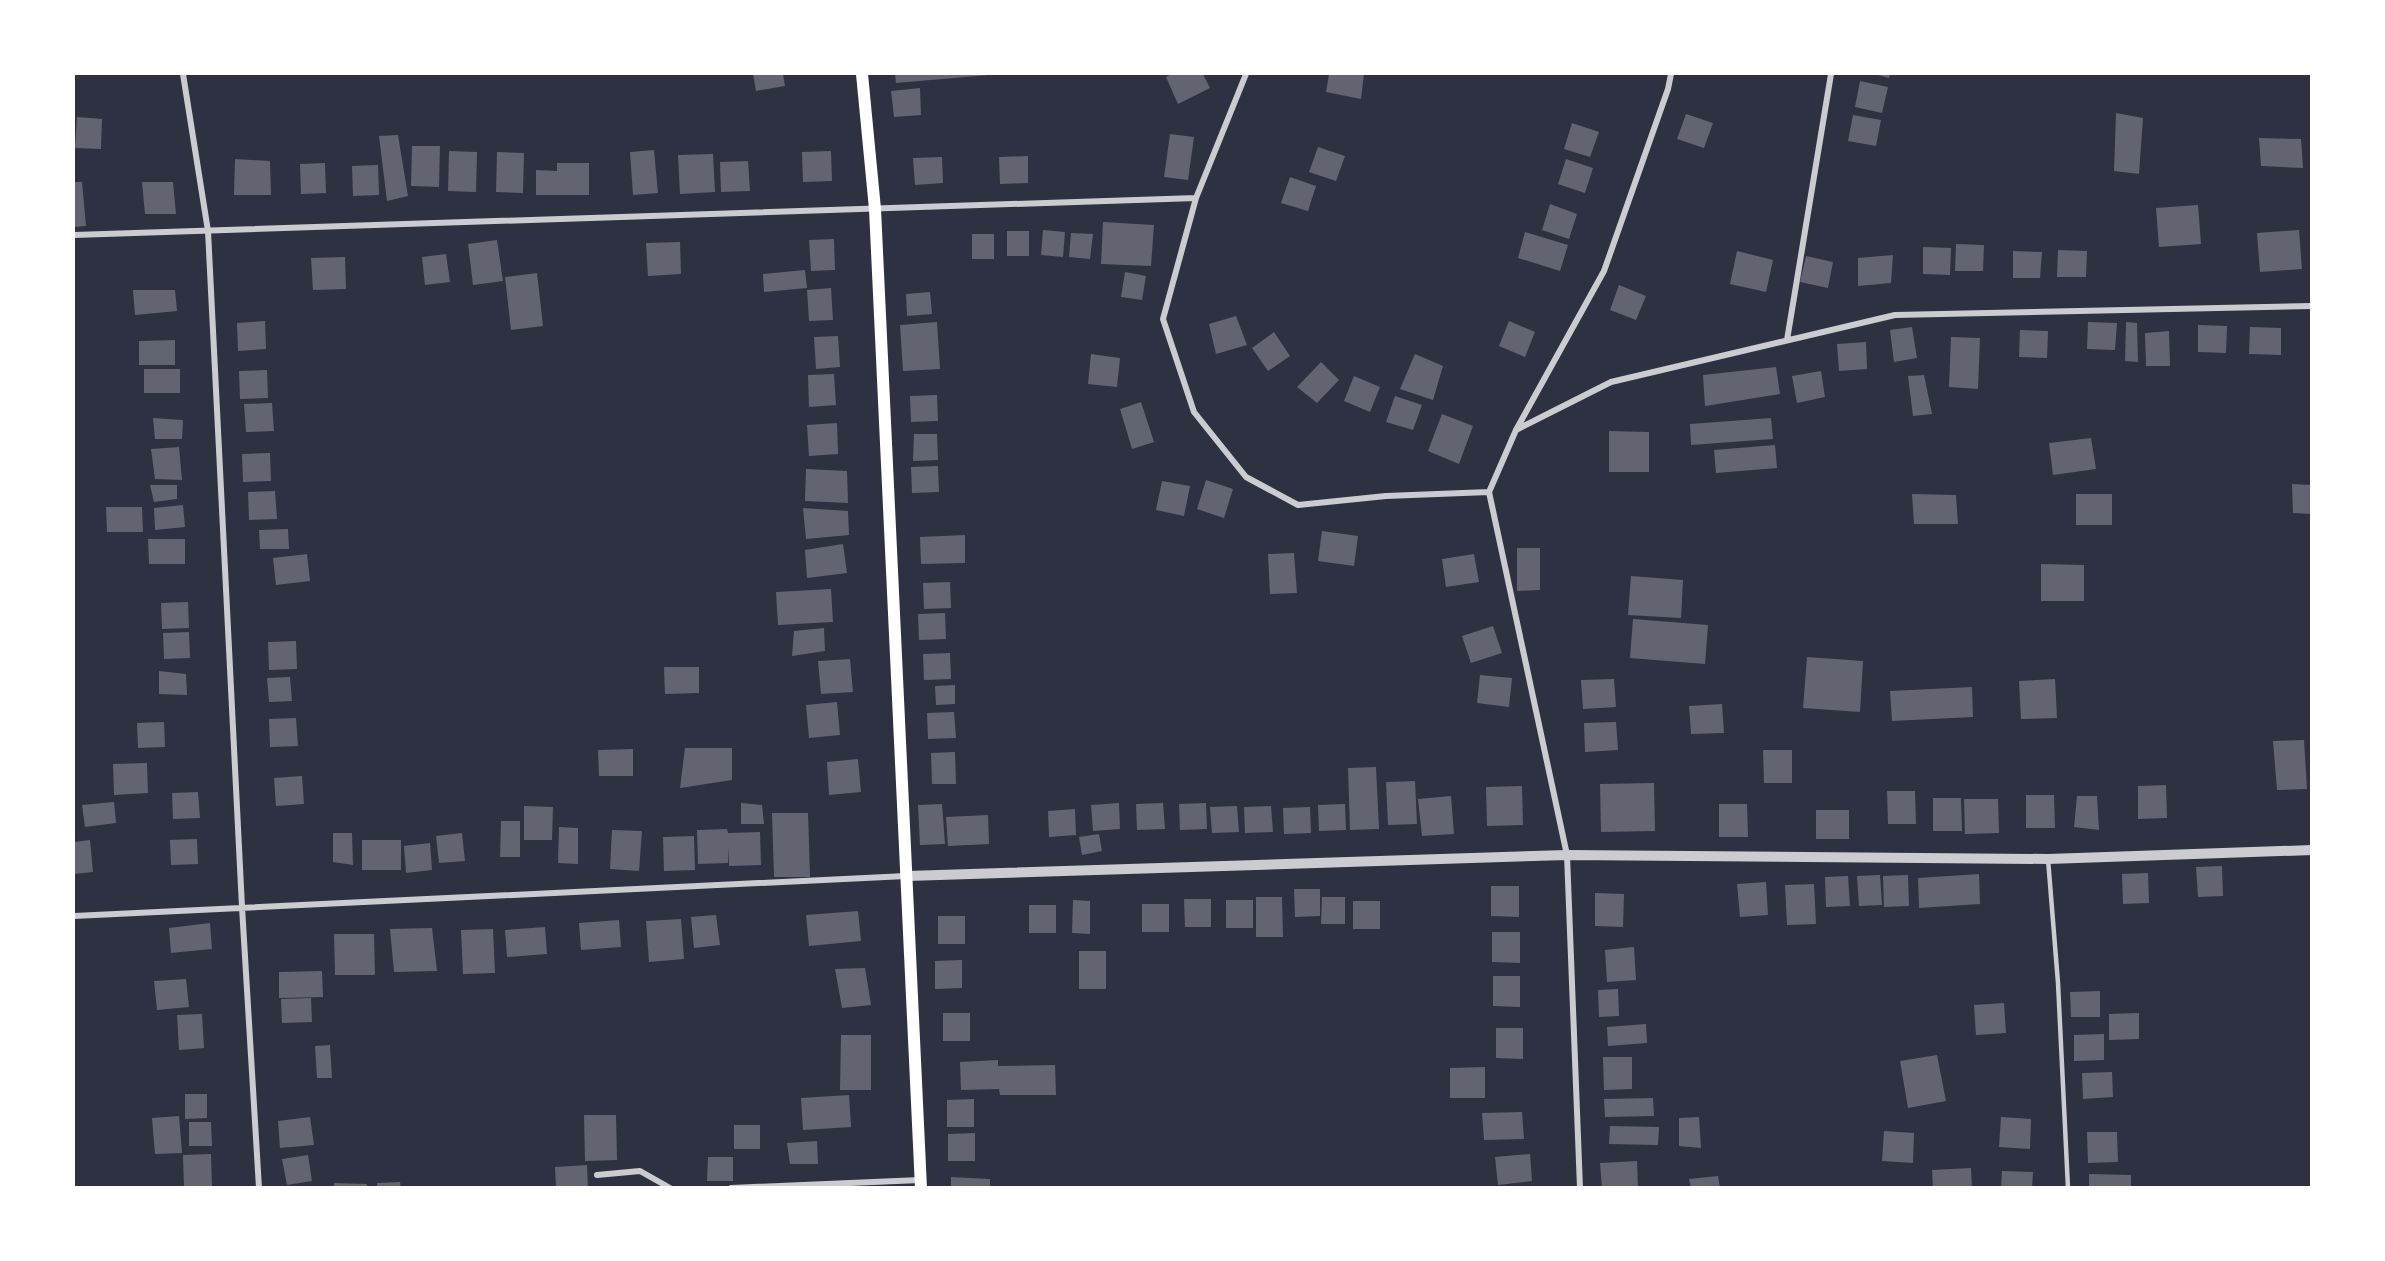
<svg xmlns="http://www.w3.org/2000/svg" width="2385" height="1261" viewBox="0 0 2385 1261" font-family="Mulish,sans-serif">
<rect width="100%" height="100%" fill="#2d3142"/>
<path fill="#626471" d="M753 74H783L785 86 756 91Z
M895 74H989V75L896 83Z
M1172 74H1203L1210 88 1178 104 1166 77Z
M1329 74H1364L1361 99 1326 92Z
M1874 74H1890L1889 78Z
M1860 81 1888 87 1882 113 1855 107Z
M920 88 921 115 894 117 891 91Z
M2116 113 2143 118 2139 174 2114 171Z
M1686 114 1713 123 1704 148 1677 139Z
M1853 115 1881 120 1876 146 1848 141Z
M77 117 102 119 101 149 75 148Z
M1572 123 1599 132 1590 157 1564 149Z
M1170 134 1194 137 1188 180 1164 177Z
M398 135 408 196 387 201 379 136Z
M2259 138 2301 139 2303 168 2261 166Z
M412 146H440L439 187 411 186Z
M1318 147 1345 156 1336 181 1309 172Z
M654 150 658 193 633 195 630 152Z
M449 151 477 152 476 192 448 191Z
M831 151 832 181 803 182 802 152Z
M497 152 524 153 523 193 496 192Z
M713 154 715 192 680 194 678 155Z
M1028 156V183L1000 184 999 157Z
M942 157 943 183 915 185 913 158Z
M235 159 270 161 271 195H234Z
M1566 159 1593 168 1585 193 1558 184Z
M748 161 750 191 721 192 720 162Z
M325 163 326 193 301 194 300 164Z
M557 163H589V195H536V170L557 171Z
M378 165 379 195 353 196 352 166Z
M1290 177 1316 186 1308 211 1281 203Z
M74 182H82L86 226 74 227Z
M142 182H173L176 214H145Z
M1550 204 1577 214 1569 239 1542 230Z
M2198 205 2201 244 2159 247 2156 208Z
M1103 222 1154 225 1151 266 1101 264Z
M1043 230 1065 232 1063 257 1041 255Z
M2299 230 2302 269 2260 272 2257 233Z
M1007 231H1029V256H1007Z
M1525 232 1568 245 1560 271 1518 258Z
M1071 233 1093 234 1090 259 1069 257Z
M972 234H994V259H972Z
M834 239 835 270 811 271 809 240Z
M497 240 503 281 473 285 468 244Z
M680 242 681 274 648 276 646 243Z
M1956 244 1984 245 1983 271H1955Z
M1923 247 1951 248 1950 275 1923 274Z
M2058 250 2087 251 2086 277H2057Z
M1737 251 1773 260 1766 292 1730 284Z
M2013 251 2042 252 2040 278H2013Z
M446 254 450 282 425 285 422 257Z
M1893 255 1891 283 1858 286V258Z
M1806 256 1833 262 1828 288 1800 282Z
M345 257 346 289 313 290 311 258Z
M805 270 807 288 764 292 763 274Z
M1125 272 1146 276 1142 300 1121 297Z
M537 273 543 326 511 330 505 277Z
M1619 285 1646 296 1636 320 1610 310Z
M831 288 833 320 809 321 807 290Z
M133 290H175L177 311 135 315Z
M930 292 932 314 907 316 906 294Z
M1236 316 1247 345 1216 354 1209 324Z
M265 321 266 349 238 351 237 323Z
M1509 321 1535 332 1525 357 1499 346Z
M937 322 940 369 903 371 900 325Z
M2088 322 2117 323 2115 350 2087 349Z
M2126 322 2137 323 2138 362 2125 361Z
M2198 325 2227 326 2226 353 2198 352Z
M1912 327 1917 358 1894 362 1890 330Z
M2250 327 2281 328V355L2249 354Z
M2020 330 2048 331 2047 358 2019 357Z
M2169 331 2170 366H2146L2145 333Z
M1274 332 1290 356 1268 371 1252 348Z
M838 336 840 367 816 369 814 337Z
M1951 337 1980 338 1978 389 1949 387Z
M175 340V365H139V341Z
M1866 342 1867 369 1839 371 1837 344Z
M1091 354 1120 358 1117 387 1088 384Z
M1415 354 1443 366 1433 400 1400 389Z
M1321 362 1339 380 1317 403 1297 387Z
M1776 367 1780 394 1705 406 1703 375Z
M144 369H180V393H144Z
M267 370 268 398 240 399 239 371Z
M1821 371 1825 397 1797 403 1792 376Z
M834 374 836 405 809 407 808 375Z
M1924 375 1932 414 1913 416 1908 376Z
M1354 376 1380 387 1370 412 1344 401Z
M937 395 938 421 911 422 910 396Z
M1395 396 1422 405 1413 430 1386 422Z
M1141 402 1154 442 1132 449 1120 409Z
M272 403 274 431 246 432 244 404Z
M1442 414 1473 426 1459 464 1428 451Z
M153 418 183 420 182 439H155Z
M1771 418 1773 439 1691 445 1690 424Z
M837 423 838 454 809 456 807 425Z
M1609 431 1649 432V472H1609Z
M914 434H937L938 460 913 461Z
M2091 438 2096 469 2053 475 2049 443Z
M1775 445 1777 468 1716 473 1714 450Z
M179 447 182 480 155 479 151 449Z
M270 453 271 481 243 482 242 454Z
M938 466 939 492 912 493 911 467Z
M806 469 847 471 848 503 805 501Z
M1206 480 1233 489 1224 518 1197 509Z
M1162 481 1190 486 1184 516 1156 510Z
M2292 484 2312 485V514L2293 513Z
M150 485H177V499L154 502Z
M275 491 277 519 249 520 248 492Z
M1912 494 1956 495 1958 524H1914Z
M2076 494H2112V525H2076Z
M183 505 185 527 155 530 154 508Z
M106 507H142L143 532H107Z
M803 508 848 511 849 535 806 539Z
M288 529 289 549H260L259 530Z
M1322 531 1358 536 1354 566 1318 561Z
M965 535V563L921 564 920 537Z
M148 539H185V564H149Z
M843 544 847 573 807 578 805 550Z
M1517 548H1540V590L1517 591Z
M1294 553 1297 593 1270 594 1268 554Z
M307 554 310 581 276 585 273 558Z
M1474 554 1479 582 1446 587 1442 559Z
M2041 564 2084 565V601H2041Z
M1631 576 1683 580 1681 618 1628 615Z
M950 582 951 608 924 609 923 583Z
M831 589 833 622 778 625 776 592Z
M188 602 189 628 162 629 161 603Z
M945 613 946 639 919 640 918 614Z
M1633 619 1708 625 1705 664 1630 658Z
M1493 626 1502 653 1471 663 1462 636Z
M824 628 825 651 792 656 794 631Z
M189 632 190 658 164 659 163 633Z
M296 641 297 669 269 670 268 642Z
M950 653 951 679 924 680 923 654Z
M1807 657 1863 661 1860 712 1803 708Z
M850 659 853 692 821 694 818 661Z
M664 667H699V693L665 694Z
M159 671 186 674 187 695 159 694Z
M1480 675 1512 678 1509 707 1477 703Z
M290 677 292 701 269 702 267 678Z
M1614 679 1616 707 1583 709 1581 680Z
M2055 679 2057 718 2021 719 2019 681Z
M955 685V704L936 705 935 686Z
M1972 687 1973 717 1892 721 1890 691Z
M837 702 840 735 809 738 806 705Z
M1722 704 1724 733 1691 734 1689 706Z
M954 712 956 738 928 739 927 713Z
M296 718 298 746 270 747 269 719Z
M164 722 165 747 138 748 137 723Z
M1616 722 1618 750 1585 752 1584 723Z
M2304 740 2307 789 2277 790 2273 741Z
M685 748H732V780L680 788Z
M633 749V776H599L598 750Z
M1763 750H1792V783H1764Z
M955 752 956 784H932L931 753Z
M858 759 861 792 829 795 827 762Z
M147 763 148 793 114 795 113 764Z
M1376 767 1379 829 1350 830 1348 768Z
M302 776 304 804 276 806 274 778Z
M1415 781 1417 824 1388 825 1386 782Z
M1654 783 1655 831 1601 832 1600 784Z
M2166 785 2167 818 2138 819V786Z
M1522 786 1523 825 1487 826 1486 787Z
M1887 791H1915L1916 824H1888Z
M198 792 200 818 173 819 172 793Z
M2026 795H2054L2055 828H2026Z
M1451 796 1454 834 1422 836 1418 799Z
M2077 796H2097L2099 830 2074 827Z
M1933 798H1961L1962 831H1933Z
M1964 799H1998L1999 833 1965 834Z
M114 802 116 823 85 827 82 805Z
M741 803 762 805 764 824H741Z
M1119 803 1120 829 1093 831 1091 805Z
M1163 803 1165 829 1137 830 1136 804Z
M1206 803 1207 829 1180 830 1179 804Z
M942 804 945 844 920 845 918 805Z
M1345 804 1346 830 1319 831 1318 805Z
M1719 804H1747L1748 837H1719Z
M524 806 553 807 552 840H524Z
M1237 806 1239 832 1212 833 1210 807Z
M1271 806 1273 832 1245 833 1244 807Z
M1310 807 1311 833 1284 834 1283 808Z
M1075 809 1076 835 1049 837 1048 811Z
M1816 810H1849V839H1816Z
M772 813H808L810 877H774Z
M988 815 989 844 948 846 946 817Z
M501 821H520V857H500Z
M559 827 578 828V864L558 863Z
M727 829 728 833 760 832 761 865 729 866V848L728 863 698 864 697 830Z
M612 830 642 831 639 871 610 869Z
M333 833H352L353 865 333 862Z
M462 833 465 861 439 863 436 836Z
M1099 834 1102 851 1082 855 1079 837Z
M694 836 695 870 664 871 663 837Z
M197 839 198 864 171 865 170 840Z
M90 840 93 872 74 874V842Z
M362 840H401V870H362Z
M430 843 432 870 406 873 404 846Z
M2222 866 2223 896 2198 897 2196 867Z
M2148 873 2149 903 2123 904 2122 874Z
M1979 874 1980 904 1919 908 1918 878Z
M1880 875 1882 905 1859 906 1857 876Z
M1908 875 1909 906 1884 907 1883 876Z
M1848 876 1850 906 1826 907 1825 877Z
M1766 882 1768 915 1740 917 1737 884Z
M1814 884 1816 924 1787 925 1785 885Z
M1491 886H1519V917L1491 916Z
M1294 889H1320V916L1295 917Z
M1595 893 1624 894 1623 927 1595 926Z
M1256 897H1282L1283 937H1256Z
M1322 897H1345V924H1321Z
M1184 899H1211V927H1185Z
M1073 900 1090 901V934L1072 933Z
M1226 900H1253V928H1226Z
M1353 901H1380V929H1353Z
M1142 904H1169V932H1142Z
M1029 905H1056V933H1029Z
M858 911 861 941 809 946 806 915Z
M716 915 720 945 694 948 691 917Z
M938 916H965V944H938Z
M681 919 684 959 649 962 646 921Z
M619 920 621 947 581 950 579 923Z
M210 923 212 949 171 953 169 928Z
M545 927 547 954 507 957 505 930Z
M432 928 437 971 394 972 390 929Z
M493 929 495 973 463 974 461 930Z
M1492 932H1520V963L1492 962Z
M334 934H374L375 975H335Z
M1634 947 1636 980 1607 982 1605 950Z
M1079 951H1106V989H1079Z
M962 960V988L935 989V961Z
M865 968 871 1005 842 1008 835 969Z
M322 971 323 997 279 998V972Z
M1493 976H1520V1007L1493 1006Z
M186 979 189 1007 157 1010 154 981Z
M1618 989 1619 1016 1599 1017 1598 990Z
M2100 991V1017H2071L2070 992Z
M311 998 312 1022 282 1023 281 999Z
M2004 1003 2006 1033 1976 1035 1974 1005Z
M943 1013H970V1041H943Z
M2139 1013V1039L2109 1040V1014Z
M202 1014 204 1048 179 1050 177 1015Z
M1646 1024 1647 1043 1608 1046 1607 1027Z
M1496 1028H1523V1059L1496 1058Z
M2104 1034V1060L2074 1061V1035Z
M841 1035H871V1090H840Z
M330 1045 332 1078H317L315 1046Z
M1937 1055 1946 1101 1908 1108 1900 1061Z
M1603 1057H1632V1089L1604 1090Z
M998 1060V1066L1055 1065 1056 1095H1000L999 1089 961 1090 960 1062Z
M1485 1067V1098H1450V1068Z
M2112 1072 2113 1097 2083 1099 2082 1073Z
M185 1094H207V1118L185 1119Z
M849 1095 851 1127 803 1130 801 1098Z
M1653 1098 1654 1116 1605 1117 1604 1099Z
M974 1099V1127H947V1100Z
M1522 1112 1524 1139 1484 1140 1482 1113Z
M584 1115H616L617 1160 585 1161Z
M179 1116 182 1153 155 1154 152 1118Z
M310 1117 314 1145 280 1148 278 1121Z
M1699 1117 1701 1148 1679 1146V1118Z
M2001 1117 2031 1119 2030 1149 1999 1147Z
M189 1122H211L212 1146H189Z
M734 1125H760V1149H734Z
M1610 1126 1659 1127 1658 1145 1609 1144Z
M1884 1131 1914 1133 1913 1163 1882 1161Z
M2087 1132H2117L2118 1162 2088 1163Z
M975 1133V1161H948V1134Z
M817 1141 818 1164H790L787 1143Z
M211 1154 212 1186 184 1188 183 1155Z
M1530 1154 1532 1181 1498 1185 1495 1157Z
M308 1155 312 1181 287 1185 282 1159Z
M708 1157H733V1181H707Z
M1637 1161 1638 1188H1602L1600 1163Z
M587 1165 588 1188H556L555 1167Z
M1971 1168 1972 1188H1933L1932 1170Z
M2002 1171 2033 1172 2032 1188H2001Z
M2089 1174 2131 1175V1188H2089Z
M1718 1176 1720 1188H1691L1689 1179Z
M951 1177 990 1179V1188H951Z
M400 1182 401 1188H377V1183Z
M334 1183 367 1184V1188H334Z"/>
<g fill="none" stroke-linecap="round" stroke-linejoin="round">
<path stroke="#caccd0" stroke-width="4.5" d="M2048 859 2058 983 2068 1188"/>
<path stroke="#caccd0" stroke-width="6" d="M183 74 208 231 242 907 259 1188
M1246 74 1196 198 1163 319 1194 412 1246 477 1298 505 1386 496 1489 492 1567 855 1580 1188
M74 235 1196 198
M1787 340 1831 74
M1516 430 1611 382 1895 315 2312 306
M1489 492 1516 430 1604 271 1668 89 1671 74
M74 916 906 876
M597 1175 640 1171 670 1188
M731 1188 920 1180"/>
<path stroke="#caccd0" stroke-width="10" d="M907 876 1567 855 2048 859 2312 850"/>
<path stroke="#fff" stroke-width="12" d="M862 74 875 209 921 1188"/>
</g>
<rect width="2385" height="1261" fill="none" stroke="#ffffff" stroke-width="150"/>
</svg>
